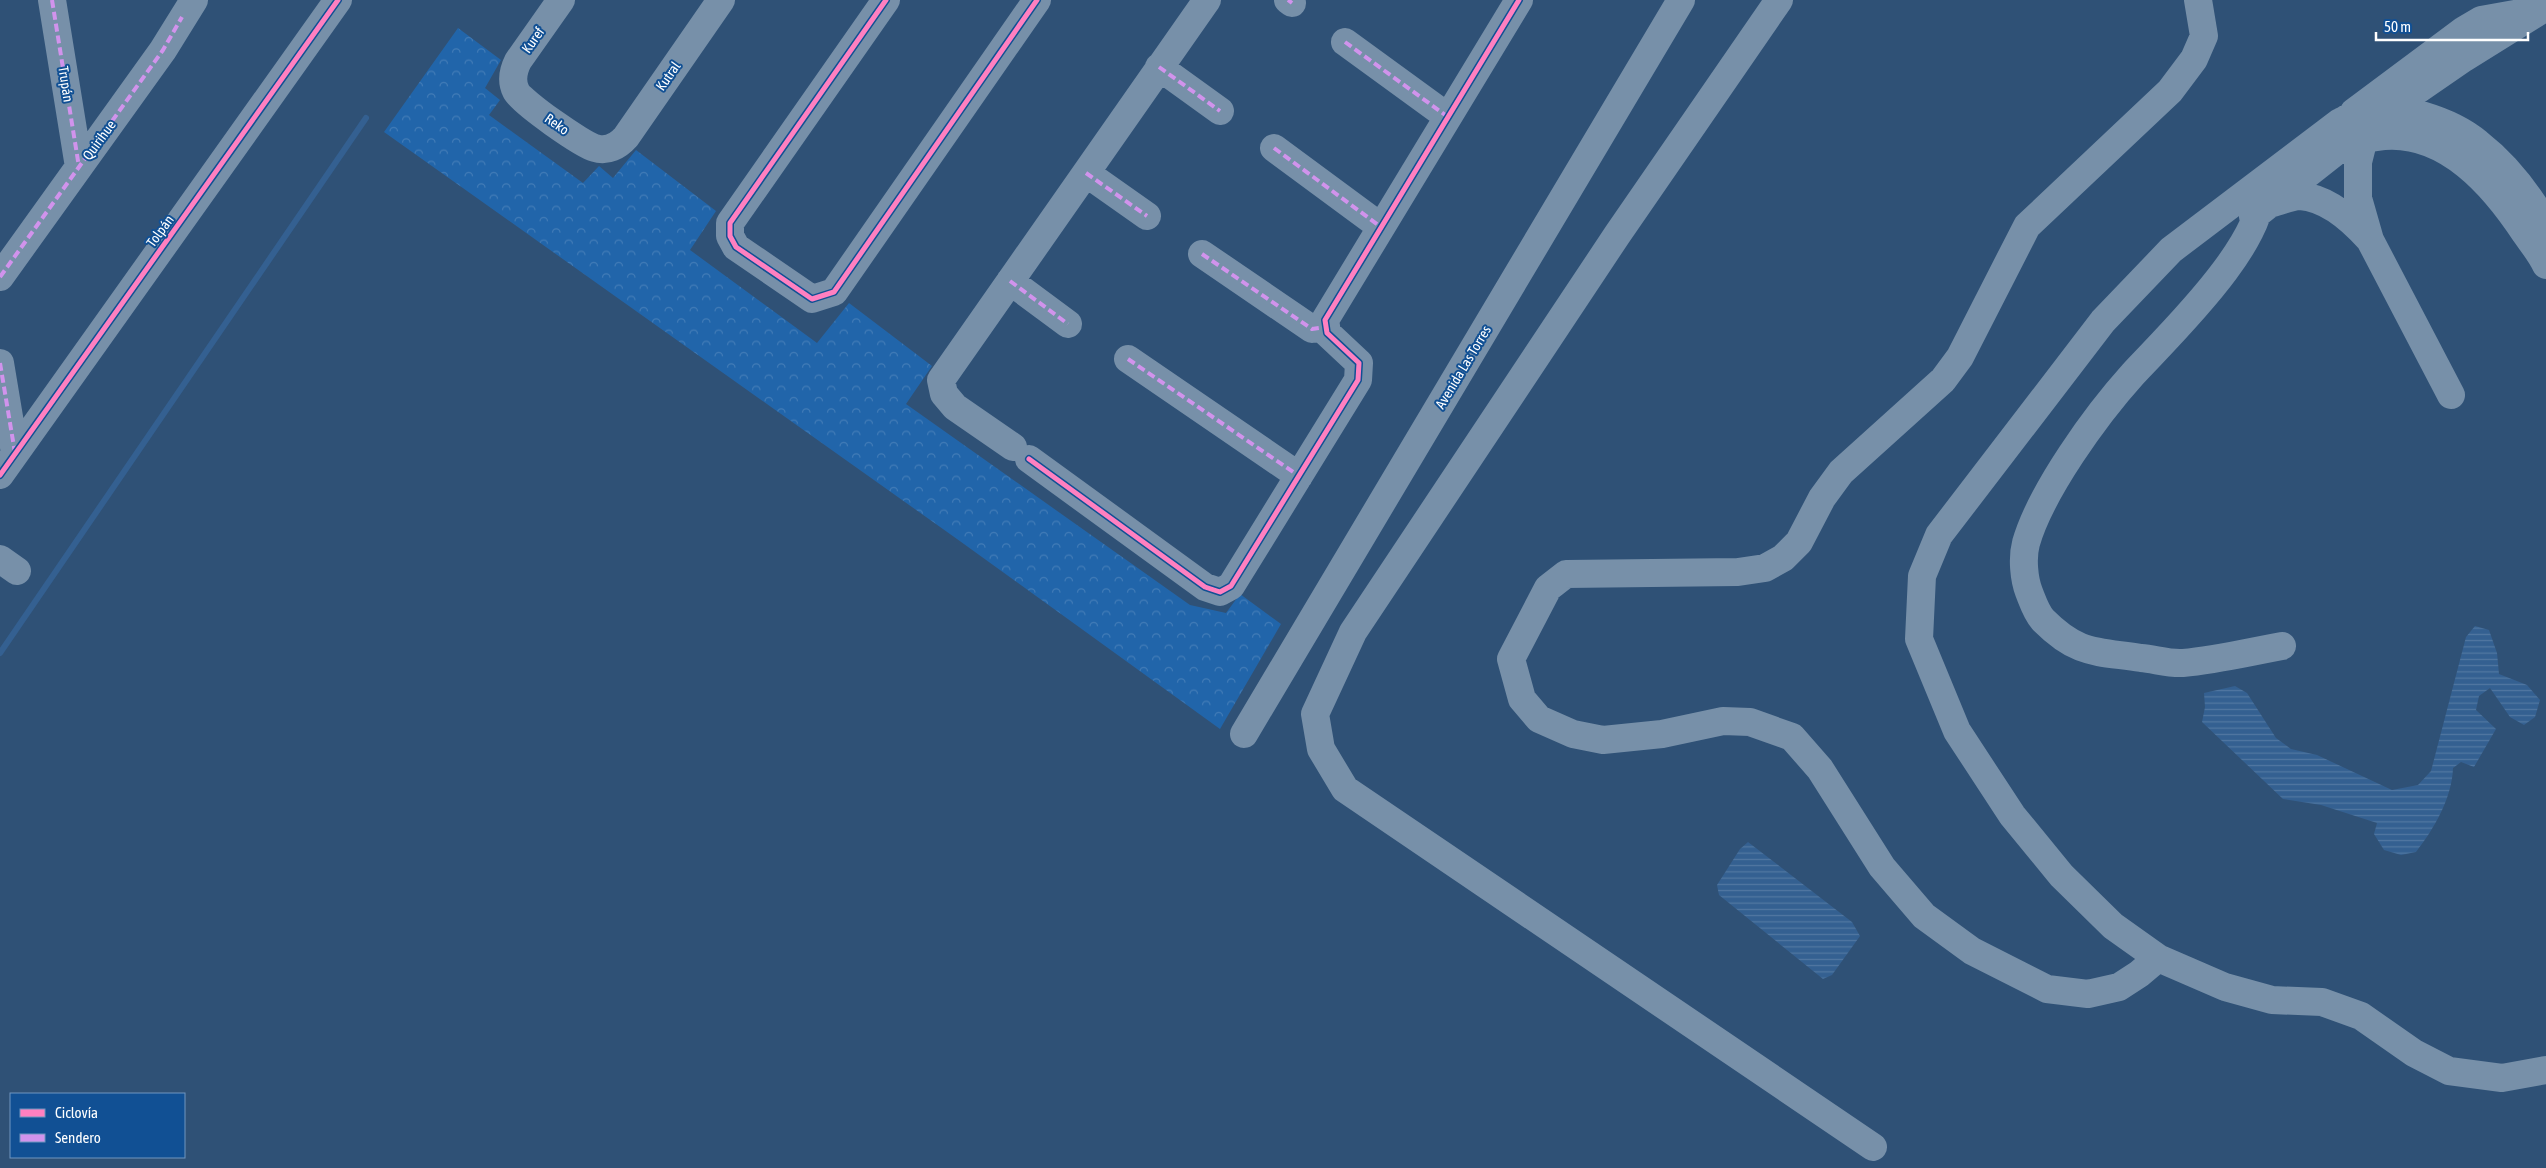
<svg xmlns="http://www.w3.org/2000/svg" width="2546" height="1168" viewBox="0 0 2546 1168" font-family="'Asap Condensed',sans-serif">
<defs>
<pattern id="park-crowns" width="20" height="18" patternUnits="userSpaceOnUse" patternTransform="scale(1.25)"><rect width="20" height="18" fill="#2165aa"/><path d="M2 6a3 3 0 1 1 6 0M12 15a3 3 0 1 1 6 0" fill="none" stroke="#427cb7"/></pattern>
<pattern id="water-rules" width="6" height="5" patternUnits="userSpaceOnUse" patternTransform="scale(1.25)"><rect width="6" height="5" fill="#346091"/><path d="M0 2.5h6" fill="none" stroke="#5278a2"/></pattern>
</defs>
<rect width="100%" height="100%" fill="#2f5176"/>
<path fill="url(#park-crowns)" d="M458 28 501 60 485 88 500 100 489 115 583 183 599 166 613 178 636 150 716 211 690 250 817 343 849 303 932 366 906 404 1190 605 1226 613 1240 594 1281 624 1220 729 957 539 384 132Z"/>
<path fill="url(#water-rules)" d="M2475 626 2489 630 2497 653 2499 674 2527 685 2540 700 2535 717 2524 725 2510 717 2490 688 2479 696 2476 710 2496 729 2474 767 2461 762 2453 768C2452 798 2434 829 2416 852L2401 855 2384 850 2374 834 2377 823 2321 805 2283 799 2202 722 2205 707 2204 693 2235 686 2247 693 2276 738 2291 749 2317 755 2392 790 2418 785 2431 771 2466 637Z
M1748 842 1852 922 1860 936 1832 975 1823 979 1719 895 1717 885 1740 849Z"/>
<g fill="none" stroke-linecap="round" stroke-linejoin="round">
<path stroke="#346091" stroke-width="6" d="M0 653 366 118"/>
<path stroke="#7790a9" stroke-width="28" d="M52 0 79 167
M561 0 518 61C513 71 511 81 516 91 521 102 583 145 595 148 607 152 618 146 626 137L721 0
M886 0 730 223V236L736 247 812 299 834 292 1037 0
M1288 0 1292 3
M1779 0 1617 235 1353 632 1315 714 1321 749 1345 789 1873 1147
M1345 42 1448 117
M1159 67 1220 111
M2354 112 2464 30 2481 20 2526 12
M2374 125 2364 138 2358 162V198L2370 240 2451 395
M2355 143C2365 138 2373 137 2384 136 2447 131 2494 186 2525 233 2532 243 2541 254 2546 265
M1274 148 1381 227
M1086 173 1147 216
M2261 183C2271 238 2169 335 2133 374 2096 415 2041 491 2026 543 2022 558 2024 579 2029 592 2033 602 2036 612 2043 620 2078 655 2095 651 2141 658 2154 659 2169 664 2183 663 2216 660 2249 652 2282 646
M2273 203C2281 201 2292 196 2300 196 2328 198 2352 220 2369 239
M2253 217 2390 109 2464 58 2546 7
M2546 225C2529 195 2505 164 2478 143 2452 121 2397 103 2363 110 2356 112 2347 119 2340 122L2171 250 2103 321 1939 535 1922 576 1919 639 1957 731 2012 815 2062 876 2113 926 2158 958 2225 987 2272 1000 2322 1002 2361 1016 2414 1053 2449 1071 2502 1078 2546 1070
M1202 254 1312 329 1326 327
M0 277 163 50 194 0
M1010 281 1068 324
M1128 359 1299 476
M0 363 15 453
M1013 447 955 407 944 394 941 380 1207 0
M1029 459 1205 587 1220 592 1231 586 1358 380 1359 363 1327 333 1325 320 1519 0
M0 475 338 0
M0 559 17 571
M1244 734 1681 0
M2158 958 2139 974 2119 987 2088 994 2047 989 1972 951 1924 916 1882 867 1820 769 1792 737 1750 722 1723 721 1662 734 1603 740 1573 734 1539 719 1522 699 1511 659 1548 588 1566 574 1738 572 1765 568 1783 558 1799 542 1822 498 1841 472 1943 380 1960 357 2027 226 2170 91 2194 59 2204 36 2198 0"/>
<path stroke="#d193ec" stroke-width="4" stroke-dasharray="8 4" stroke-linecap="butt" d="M52 0 79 167
M1288 0 1292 3
M1345 42 1448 117
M1159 67 1220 111
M1274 148 1381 227
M1086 173 1147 216
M1202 254 1312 329 1326 327
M0 277 163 50 182 17
M1010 281 1068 324
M1128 359 1299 476
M0 363 15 453"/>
<defs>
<path id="cycleway" d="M886 0 730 223V236L736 247 812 299 834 292 1037 0
M1029 459 1205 587 1220 592 1231 586 1358 380 1359 363 1327 333 1325 320 1519 0
M0 475 338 0"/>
</defs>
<use href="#cycleway" stroke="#115094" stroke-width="8"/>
<use href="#cycleway" stroke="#ff80c0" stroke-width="5"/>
</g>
<g text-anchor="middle" stroke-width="4" stroke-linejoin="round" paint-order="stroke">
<g font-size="14" fill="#fff" stroke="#115094">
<text transform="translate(533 40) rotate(-55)" y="5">Kuref</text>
<text transform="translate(668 76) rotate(-55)" y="5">Kutral</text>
<text transform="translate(66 84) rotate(81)" y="5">Trupán</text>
<text transform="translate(557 124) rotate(35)" y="5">Reko</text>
<text transform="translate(99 140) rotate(-54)" y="5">Quirihue</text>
<text transform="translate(160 231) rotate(-54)" y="5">Tolpán</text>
<text transform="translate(1463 367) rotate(-59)" y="5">Avenida Las Torres</text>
</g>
</g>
<rect x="10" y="1093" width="175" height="65" fill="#115094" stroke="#7096bf"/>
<rect x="20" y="1109" width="25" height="8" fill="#ff80c0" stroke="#7096bf"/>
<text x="55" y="1118" font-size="15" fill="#ffffff">Ciclovía</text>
<rect x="20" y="1134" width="25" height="8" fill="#d193ec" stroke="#7096bf"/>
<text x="55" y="1143" font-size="15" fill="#ffffff">Sendero</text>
<path d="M2376 32v8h152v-8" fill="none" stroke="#ffffff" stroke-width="2.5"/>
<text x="2384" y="32" font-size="15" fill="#ffffff" stroke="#115094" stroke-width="4" paint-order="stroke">50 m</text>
</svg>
